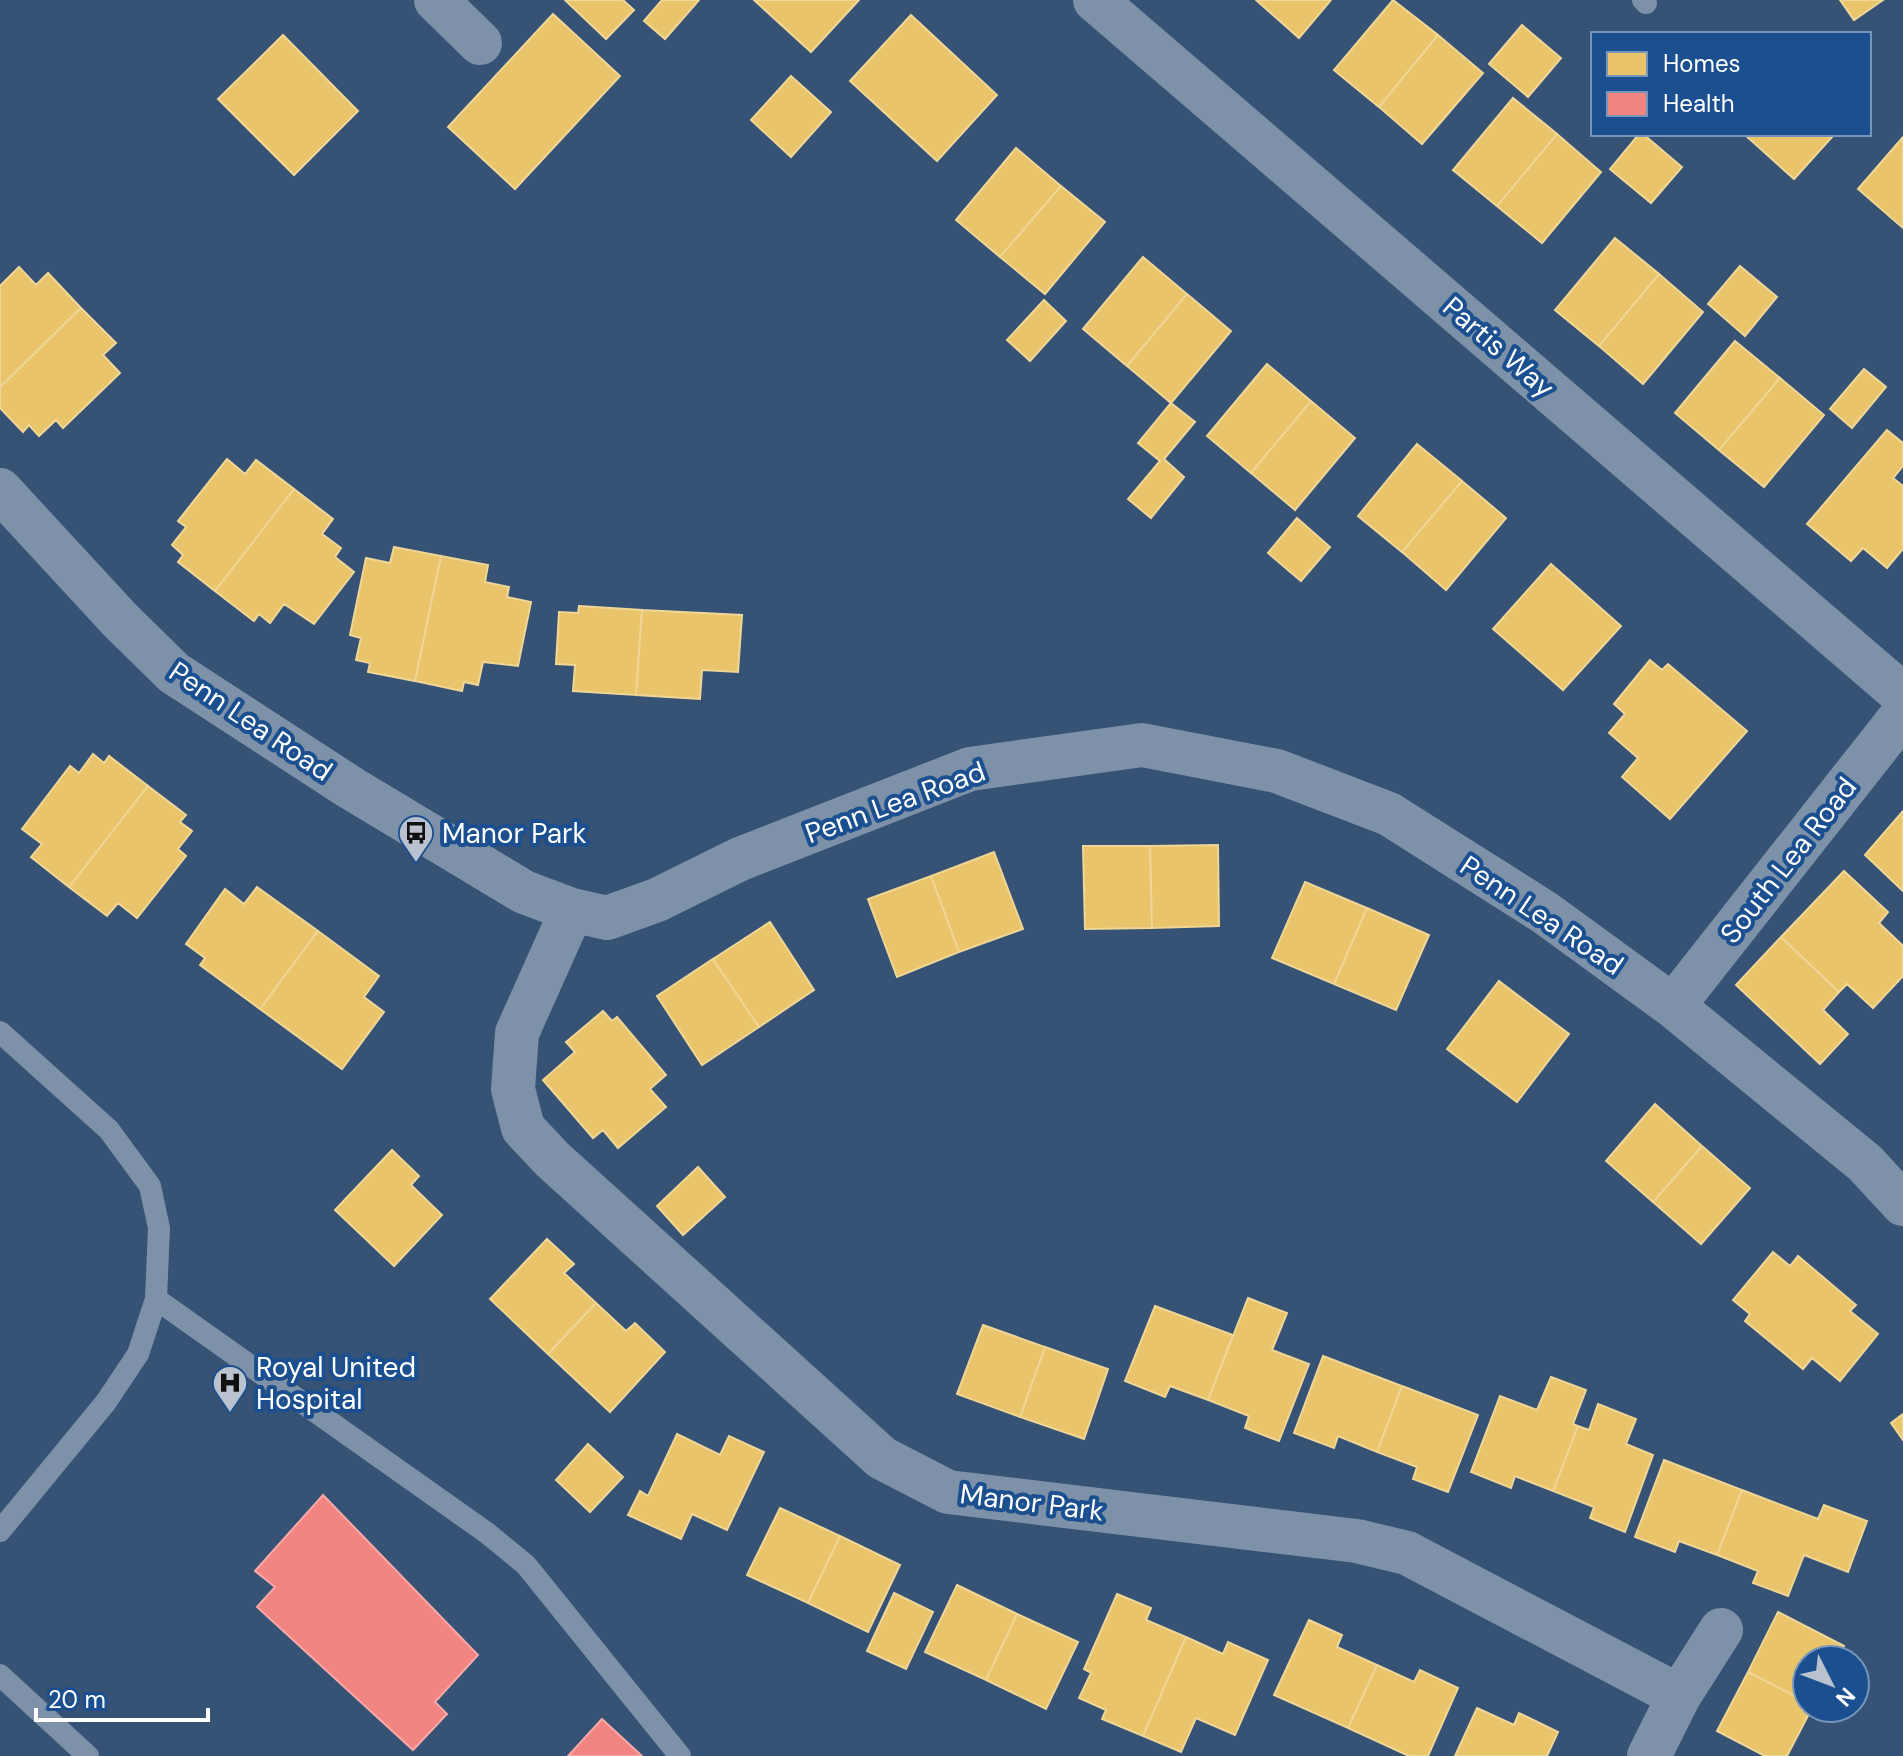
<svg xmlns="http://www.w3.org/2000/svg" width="1903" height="1756" viewBox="0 0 1903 1756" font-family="'DM Sans',sans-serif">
<rect width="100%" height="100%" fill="#365274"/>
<path fill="#e9c46a" stroke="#f0d697" stroke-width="2" d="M565 0H623L634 10 606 39Z
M662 0H699L665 39 644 21Z
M754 0H859L811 52Z
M1256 0H1331L1299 38Z
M1393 0 1438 35 1379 107 1334 70Z
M1840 0H1883L1854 20Z
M553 14 620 76 515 189 448 127Z
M911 15 997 95 937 161 850 81Z
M1522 25 1561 58 1528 97 1489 64Z
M283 35 358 111 294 175 218 99Z
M1438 35 1483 73 1422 144 1379 107Z
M791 76 831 112 791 157 751 120Z
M1513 98 1557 134 1497 206 1453 170Z
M1557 134 1601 172 1542 243 1497 206Z
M1639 134H1643L1682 167 1651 203 1610 169Z
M1744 134H1829L1832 137 1794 179Z
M1903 137V228L1858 189Z
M1016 148 1061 186 1000 257 956 220Z
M1061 186 1105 222 1045 294 1000 257Z
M1615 238 1659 274 1599 346 1555 310Z
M1143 257 1187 294 1127 366 1083 329Z
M1740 266 1777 297 1745 336 1708 304Z
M19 267 36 285 48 273 81 308 0 387V286Z
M1659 274 1703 312 1643 384 1599 346Z
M1187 294 1231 331 1171 403 1127 366Z
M1044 300 1066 321 1030 361 1007 340Z
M81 308 116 343 103 355 120 373 63 428 56 420 39 436 29 425 23 432 0 408V387Z
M1735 341 1780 378 1719 450 1675 413Z
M1267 364 1311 401 1251 473 1207 436Z
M1864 369 1886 387 1852 428 1830 409Z
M1780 378 1824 415 1764 487 1719 450Z
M1311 401 1355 438 1295 510 1251 473Z
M1171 403 1195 422 1164 459 1184 477 1151 518 1128 499 1160 461 1138 443Z
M1887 430 1903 443V466L1893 478 1903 486V549L1887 568 1863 548 1851 561 1807 524Z
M1417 444 1462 481 1402 552 1358 516Z
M227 459 245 474 256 460 294 489 215 591 178 562 183 555 172 545 186 527 178 521Z
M1462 481 1506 518 1446 590 1402 552Z
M294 489 333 519 322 534 341 548 335 557 354 572 314 624 284 604 270 623 259 614 254 621 215 591Z
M1297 518 1330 547 1301 581 1268 553Z
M394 547 441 556 415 681 368 672 370 663 356 660 361 638 350 635 366 558 390 563Z
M441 556 488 565 485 582 509 587 507 597 531 602 518 666 483 662 478 685 464 682 462 691 415 681Z
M1551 564 1621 626 1563 690 1493 629Z
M579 606 642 610 636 695 573 691 575 665 556 664 559 612 578 613Z
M642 610 742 615 738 672 702 670 700 699 636 695Z
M1650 660 1662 670 1668 664 1747 731 1670 819 1622 777 1638 758 1609 733 1625 714 1614 704Z
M93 754 104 763 109 756 148 786 69 887 31 857 42 844 22 829 70 766 79 773Z
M148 786 186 815 180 822 192 831 178 849 186 856 137 918 118 903 107 916 69 887Z
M1903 811V891L1865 855Z
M1218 845 1219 926 1152 928 1150 846Z
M1083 846H1150L1152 928 1085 929Z
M994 852 1023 929 959 952 931 876Z
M1844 871 1888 912 1879 923 1903 946V976L1873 1008 1847 984 1839 992 1781 937Z
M931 876 959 952 897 977 868 899Z
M1305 882 1367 908 1334 984 1272 958Z
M257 887 318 931 260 1009 200 965 205 958 186 944 225 889 244 904Z
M1367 908 1429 935 1396 1010 1334 984Z
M770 922 814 990 759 1027 713 959Z
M318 931 379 976 364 997 384 1012 342 1069 260 1009Z
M1781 937 1839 992 1823 1010 1848 1034 1820 1064 1736 985Z
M713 959 759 1027 702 1065 657 996Z
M1499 981 1569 1034 1517 1102 1447 1049Z
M603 1011 612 1021 617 1017 666 1075 650 1089 666 1107 618 1148 603 1130 593 1138 543 1080 575 1052 566 1042Z
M1655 1104 1702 1146 1653 1202 1606 1161Z
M1702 1146 1750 1188 1701 1244 1653 1202Z
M392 1150 419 1176 411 1185 442 1215 394 1266 335 1210Z
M698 1167 725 1197 683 1235 657 1206Z
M547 1239 574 1264 564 1273 596 1303 548 1354 490 1299Z
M1773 1252 1790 1266 1798 1256 1856 1305 1850 1311 1878 1334 1840 1381 1812 1358 1803 1369 1745 1321 1750 1314 1733 1300Z
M1248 1298 1287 1313 1272 1350 1309 1364 1279 1441 1245 1428 1249 1416 1208 1400Z
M596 1303 626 1331 635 1323 665 1352 610 1412 548 1354Z
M1155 1306 1233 1335 1208 1400 1170 1386 1165 1397 1125 1381Z
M983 1325 1045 1347 1020 1417 957 1394Z
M1045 1347 1108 1369 1084 1439 1020 1417Z
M1323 1356 1402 1386 1377 1452 1338 1436 1334 1448 1294 1433Z
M1551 1377 1586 1390 1573 1424 1578 1426 1553 1491 1515 1476 1511 1488 1471 1472 1500 1396 1537 1410Z
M1402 1386 1478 1415 1448 1492 1413 1479 1417 1467 1377 1452Z
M1598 1404 1636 1419 1626 1444 1653 1455 1625 1532 1590 1518 1594 1507 1553 1491 1578 1426 1589 1430Z
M1903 1414V1440L1891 1423Z
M677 1434 720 1455 729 1436 764 1452 727 1530 692 1514 681 1539 628 1515 640 1491 648 1496Z
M588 1444 623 1477 590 1512 556 1480Z
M1664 1460 1742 1490 1717 1555 1679 1541 1675 1552 1635 1537Z
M1742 1490 1818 1519 1824 1505 1867 1521 1848 1572 1804 1555 1788 1596 1753 1583 1758 1571 1717 1555Z
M780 1508 840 1536 808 1603 747 1575Z
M840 1536 900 1565 868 1632 808 1603Z
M957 1585 1017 1614 986 1680 925 1652Z
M894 1593 933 1612 906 1669 867 1651Z
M1117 1594 1151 1608 1146 1620 1186 1637 1143 1736 1102 1719 1106 1710 1079 1698 1091 1673 1084 1669Z
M1778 1612 1844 1646 1837 1660H1807V1702L1748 1672Z
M1017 1614 1078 1642 1046 1709 986 1680Z
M1309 1620 1342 1635 1337 1647 1377 1665 1348 1728 1274 1695Z
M1186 1637 1223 1654 1228 1642 1268 1660 1235 1735 1196 1718 1181 1752 1143 1736Z
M1377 1665 1414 1682 1420 1670 1458 1688 1428 1756H1409L1348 1728Z
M1748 1672 1807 1702V1708H1812L1787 1756H1765L1717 1731Z
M1477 1708 1514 1725 1519 1713 1558 1732 1547 1756H1455Z"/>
<path fill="#f28482" stroke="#f6a9a8" stroke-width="2" d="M323 1495 478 1655 435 1702 447 1714 413 1750 257 1607 275 1587 255 1571Z
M602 1719 642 1756H568Z"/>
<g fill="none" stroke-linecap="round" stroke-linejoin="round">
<path stroke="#7d92a8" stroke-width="22" d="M1643 0 1646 3
M0 1032 109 1130 150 1186 159 1228 156 1299 138 1354 106 1402 0 1531
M156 1299 487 1533 526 1565 680 1756
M0 1675 88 1756"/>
<path stroke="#7d92a8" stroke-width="44" d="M436 0 480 43
M1095 0 1903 695
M0 490 120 620 174 673 351 788 524 892 572 910 607 918 657 900 740 859 970 769 1142 745 1277 771 1389 814 1544 912 1673 1006 1865 1163 1903 1204
M572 910 517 1033 513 1089 523 1128 552 1159 882 1458 948 1492 1357 1541 1407 1553 1679 1696
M1673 1006 1903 714
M1649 1756 1679 1696 1721 1630"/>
</g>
<defs>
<symbol id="bus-pin" viewBox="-11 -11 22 30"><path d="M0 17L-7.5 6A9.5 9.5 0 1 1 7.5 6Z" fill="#b9c2ce" stroke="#1b4f8f"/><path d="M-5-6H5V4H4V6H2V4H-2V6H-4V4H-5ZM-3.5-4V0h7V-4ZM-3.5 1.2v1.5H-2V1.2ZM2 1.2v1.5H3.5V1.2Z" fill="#111"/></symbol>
<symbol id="hospital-pin" viewBox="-11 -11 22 30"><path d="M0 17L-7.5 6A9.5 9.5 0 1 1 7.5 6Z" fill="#b9c2ce" stroke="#1b4f8f"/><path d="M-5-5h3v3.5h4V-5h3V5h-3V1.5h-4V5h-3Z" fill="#111"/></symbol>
</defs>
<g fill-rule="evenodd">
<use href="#bus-pin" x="396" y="813" width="40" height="54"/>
<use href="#hospital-pin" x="210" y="1363" width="40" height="54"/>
</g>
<g text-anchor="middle" stroke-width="8" stroke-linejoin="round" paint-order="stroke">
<g font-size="28" fill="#fff" stroke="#1b4f8f">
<text transform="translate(1499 347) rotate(41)" y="10">Partis Way</text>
<text transform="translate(251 721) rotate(34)" y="10">Penn Lea Road</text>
<text transform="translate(895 802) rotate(-20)" y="10">Penn Lea Road</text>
<text transform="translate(1788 860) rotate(-52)" y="10">South Lea Road</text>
<text transform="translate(1542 915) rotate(34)" y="10">Penn Lea Road</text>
<text transform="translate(1032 1502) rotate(7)" y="10">Manor Park</text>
</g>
<g font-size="28" fill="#fff" stroke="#1b4f8f" text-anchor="start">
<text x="442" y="843">Manor Park</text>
<text x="256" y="1377">Royal United<tspan x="256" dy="32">Hospital</tspan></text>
</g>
</g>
<rect x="1591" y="32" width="280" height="104" fill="#1b4f8f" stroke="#7695bc" stroke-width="2"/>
<rect x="1607" y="52" width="40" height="24" fill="#e9c46a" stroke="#7695bc" stroke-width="2"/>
<text x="1663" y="72" font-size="24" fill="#ffffff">Homes</text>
<rect x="1607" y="92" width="40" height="24" fill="#f28482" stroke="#7695bc" stroke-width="2"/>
<text x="1663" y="112" font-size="24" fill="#ffffff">Health</text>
<g transform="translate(1831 1684) rotate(132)"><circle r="38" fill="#1b4f8f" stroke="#7695bc" stroke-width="2"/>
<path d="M0-6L14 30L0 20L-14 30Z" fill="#b9c2ce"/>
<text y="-12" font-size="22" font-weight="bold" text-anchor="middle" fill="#ffffff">N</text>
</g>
<path d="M36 1708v12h172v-12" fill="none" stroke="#ffffff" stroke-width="4"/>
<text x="48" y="1708" font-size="24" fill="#ffffff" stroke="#1b4f8f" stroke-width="6" paint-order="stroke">20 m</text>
</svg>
